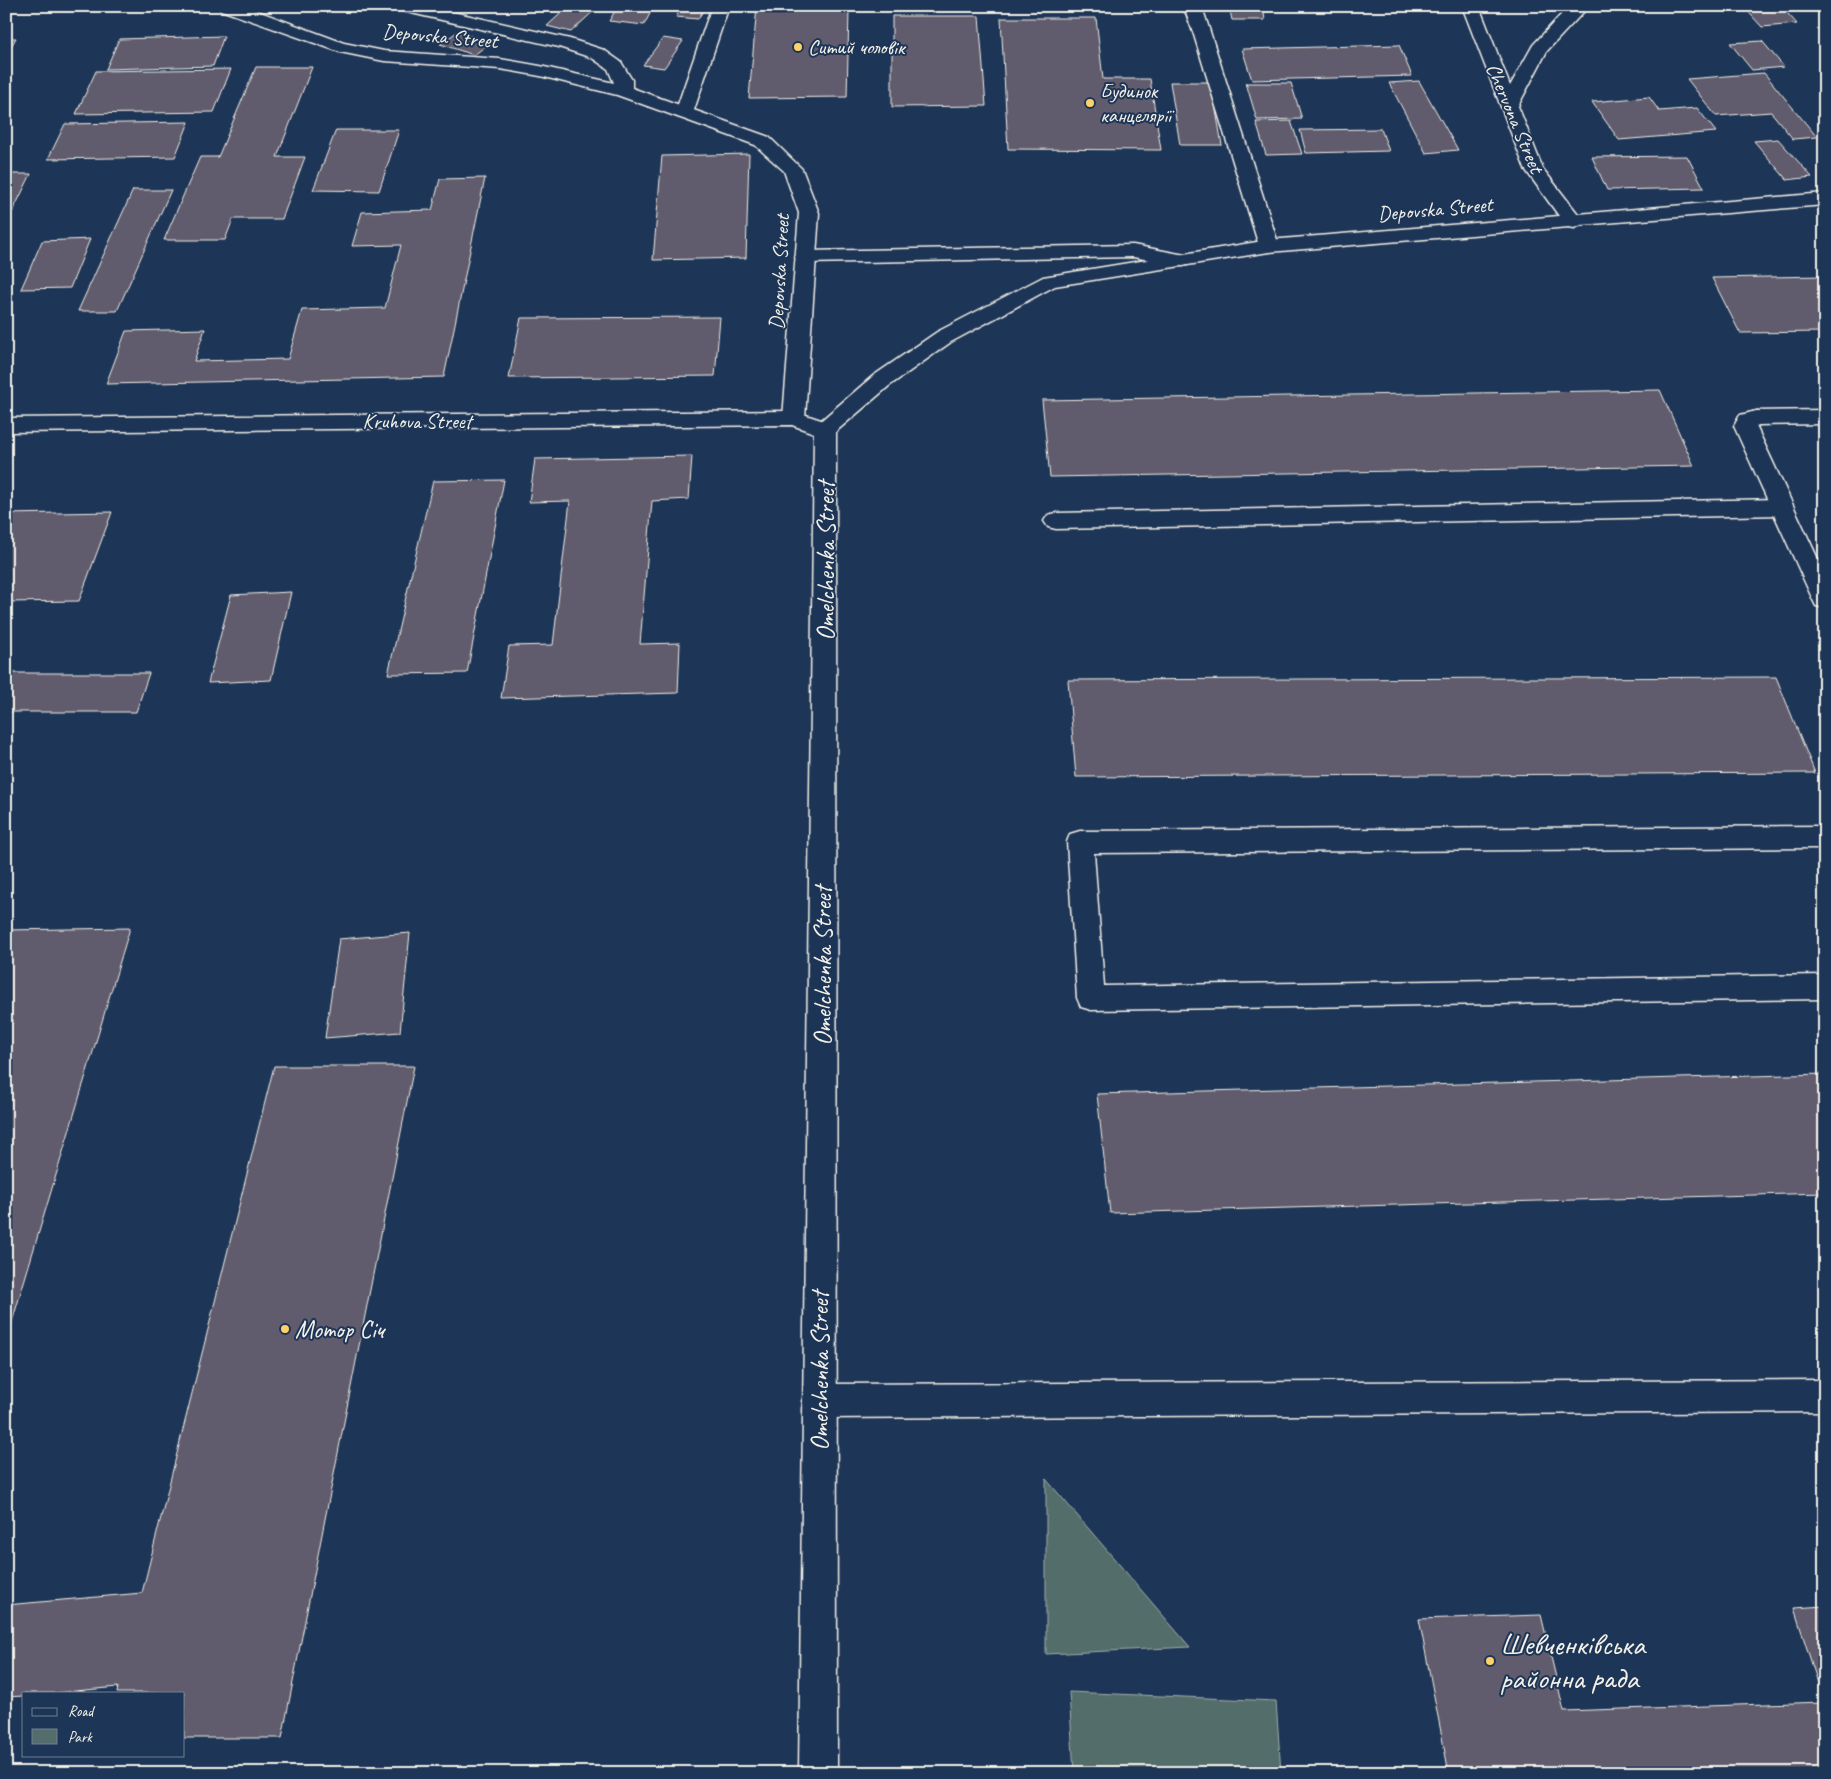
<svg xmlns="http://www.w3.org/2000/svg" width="1831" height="1779" viewBox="0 0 1831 1779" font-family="Caveat,sans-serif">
<rect width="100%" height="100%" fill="#1d3557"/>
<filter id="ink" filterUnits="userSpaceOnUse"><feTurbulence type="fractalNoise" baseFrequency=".02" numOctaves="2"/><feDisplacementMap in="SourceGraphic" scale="10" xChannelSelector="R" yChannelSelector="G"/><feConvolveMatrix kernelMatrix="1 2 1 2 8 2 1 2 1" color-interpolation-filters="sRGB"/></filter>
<g filter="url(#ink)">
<path fill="#526d6b" stroke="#a3afaa" d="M1046 1479 1190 1647 1046 1654Z
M1069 1692 1276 1701 1281 1773H1074Z"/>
<path fill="#605c6d" stroke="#f4f1e8" d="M569 6H599L571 32 547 26Z
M618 6H654L644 25 609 21Z
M682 6H706L698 19 676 17Z
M757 6H802L801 10H849L847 97 749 98Z
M1229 6H1263L1265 20H1232Z
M1743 6H1781L1797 24 1762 27Z
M892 16H979L986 106 892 107Z
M1001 18H1096L1103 79H1150L1161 150 1008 149Z
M457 32 491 42 474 55 440 44Z
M224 36 213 66 106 69 119 39Z
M6 38H16L6 55Z
M663 38 683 41 664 68 643 65Z
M1762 41 1784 67 1752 70 1730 43Z
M1399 45 1412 76 1252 80 1242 49Z
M256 67H312L277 157H305L282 219H233L225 240H164L200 157H218Z
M231 69 214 112 76 114 96 71Z
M1764 73 1817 137 1793 139 1771 112 1716 116 1687 79Z
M1419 81 1458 150 1426 153 1389 83Z
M1170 82H1211L1222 145H1180Z
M1246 83H1291L1302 119 1257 120Z
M1649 97 1659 111 1697 108 1716 132 1619 140 1592 102Z
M1291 121 1302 154 1266 155 1256 122Z
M189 122 175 157 48 159 65 124Z
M1381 129 1389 151 1306 153 1300 130Z
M336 130H399L379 191 313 190Z
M1778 139 1812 177 1787 180 1754 141Z
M749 154 746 258 653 260 662 156Z
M1687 156 1704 188 1607 190 1592 157Z
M6 174H31L6 225Z
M485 178 444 377 106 384 126 331 205 329 194 361 288 359 302 310 385 308 401 245 352 246 362 212 432 210 440 179Z
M133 190H171L117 311H78Z
M90 239 70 288 21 289 42 241Z
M1825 276V332L1740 333 1712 278Z
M720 317 715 376 509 378 521 318Z
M1660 390 1694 466 1050 477 1042 400Z
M692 456 689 499 652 501 640 644 680 643 678 693 501 698 509 646 553 645 570 501 529 502 535 459Z
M504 480 467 673 388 674 433 481Z
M112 512 79 601 6 602V514Z
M291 592 271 680 208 683 231 595Z
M6 673H149L136 712H6Z
M1776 677 1815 773 1076 777 1068 680Z
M130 928 6 1342V930Z
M410 933 400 1032 325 1038 339 939Z
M274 1066H414L282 1738H184V1693H117L118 1687 54 1693H24V1696L6 1697V1605L142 1593Z
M1825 1074V1193L1110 1213 1097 1094Z
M1825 1606V1773H1449L1419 1619 1541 1615 1564 1711 1824 1702 1794 1608Z"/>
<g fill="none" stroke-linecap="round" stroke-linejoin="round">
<defs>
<path id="lane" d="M712 6H729L693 113 690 117 684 118 678 117 675 113Z
M1179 6H1200L1203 10 1279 246 1276 250 1269 252 1262 250 1259 246 1194 35 1186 13Z
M1133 245 1190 256 1193 260 1190 264 1183 266 1133 257 805 263 798 261 795 257 798 253 805 251Z
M1825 410V424L1757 425 1749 423 1746 418 1749 413 1757 411Z
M1782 499 1790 502 1793 507 1790 512 1782 515 1056 529 1048 527 1044 521 1048 515 1056 513Z
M1825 826V848L1094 853 1104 986 1825 975V999L1091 1010 1081 1007 1077 998 1067 842 1070 834 1080 831Z
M1825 1380V1412L819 1418 807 1413 802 1401 807 1389 819 1384Z"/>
<path id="street" d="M219 6H244L344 43 384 51 500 59 540 66 614 83 608 69 592 58 559 47 398 10 396 6H427L570 39 604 50 621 62 632 80V88L769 137 802 169 819 213 805 418 802 423 794 425 786 423 783 418 799 213 784 171 755 145 617 95 540 76 500 69 384 61 340 52 221 10Z
M1462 6H1479L1510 86 1533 45 1569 6H1589L1547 51 1518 106 1543 169 1578 214 1825 193V205L1581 225 1574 228 1569 227 1269 252 1055 286 951 342 889 386 833 434 825 436 817 434 814 429 817 424 873 376 937 332 1043 277 1269 240 1559 216 1525 169Z
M1757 411 1765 413 1768 418 1765 423 1756 426 1825 574V608L1816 606 1813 600 1734 426 1740 415Z"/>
<path id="secondary" d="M794 411 833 424 836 429 837 1773H799L814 433 792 425 6 432V418Z"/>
</defs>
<use href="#lane" stroke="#f4f1e8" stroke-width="3"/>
<use href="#street" stroke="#f4f1e8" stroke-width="3"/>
<use href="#secondary" stroke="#f4f1e8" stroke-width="3"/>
<use href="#lane" fill="#1d3557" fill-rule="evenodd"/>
<use href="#street" fill="#1d3557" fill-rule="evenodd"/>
<use href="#secondary" fill="#1d3557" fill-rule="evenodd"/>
</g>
</g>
<g fill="#ffd166" stroke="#1d3557" stroke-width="2">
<circle cx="798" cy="47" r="5"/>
<circle cx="1090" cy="103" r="5"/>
<circle cx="285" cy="1329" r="5"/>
<circle cx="1490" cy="1661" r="5"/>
</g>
<g text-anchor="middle" stroke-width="4" stroke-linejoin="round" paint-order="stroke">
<g font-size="21" fill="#f4f1e8" stroke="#1d3557">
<text transform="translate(440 36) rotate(5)" y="7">Depovska Street</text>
<text transform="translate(1515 118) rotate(67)" y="7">Chervona Street</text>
<text transform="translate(1435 209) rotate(-5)" y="7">Depovska Street</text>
<text transform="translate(779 272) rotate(-87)" y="7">Depovska Street</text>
<text x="417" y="428">Kruhova Street</text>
</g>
<g font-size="21" fill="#f4f1e8" stroke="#1d3557" text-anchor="start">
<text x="808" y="54">Ситий чоловік</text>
<text x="1100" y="98">Будинок<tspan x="1100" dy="24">канцелярії</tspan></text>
</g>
<g font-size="25" fill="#f4f1e8" stroke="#1d3557">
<text transform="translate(825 561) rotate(-90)" y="9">Omelchenka Street</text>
<text transform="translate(822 966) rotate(-90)" y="9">Omelchenka Street</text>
<text transform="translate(819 1371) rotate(-90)" y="9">Omelchenka Street</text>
</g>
<g font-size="25" fill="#f4f1e8" stroke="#1d3557" text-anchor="start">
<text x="295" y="1338">Мотор Січ</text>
</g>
<g font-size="30" fill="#f4f1e8" stroke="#1d3557" text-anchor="start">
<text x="1500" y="1654">Шевченківська<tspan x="1500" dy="34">районна рада</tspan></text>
</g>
</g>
<rect width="1831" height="1779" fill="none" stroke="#1d3557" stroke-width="25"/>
<rect x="12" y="12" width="1806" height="1754" fill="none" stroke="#f4f1e8" stroke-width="2" filter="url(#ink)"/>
<rect x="22" y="1692" width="162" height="65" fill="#1d3557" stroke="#738091"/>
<rect x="32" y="1708" width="25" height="8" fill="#1d3557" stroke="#738091"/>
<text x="68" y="1716" font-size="15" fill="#f4f1e8">Road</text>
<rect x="32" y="1729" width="25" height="15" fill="#526d6b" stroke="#738091"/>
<text x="68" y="1742" font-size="15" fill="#f4f1e8">Park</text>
</svg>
